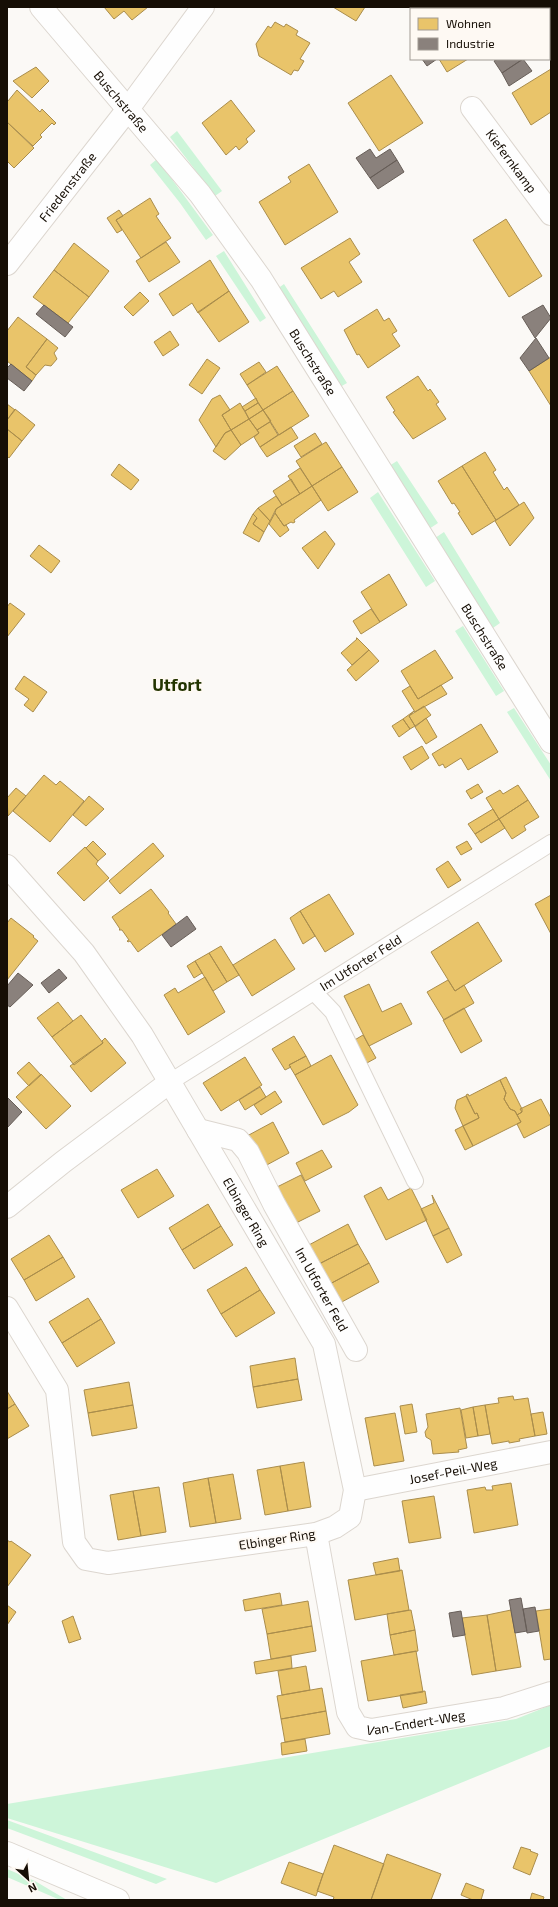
<svg xmlns="http://www.w3.org/2000/svg" width="558" height="1907" viewBox="0 0 558 1907" font-family="'Exo 2',sans-serif">
<rect width="100%" height="100%" fill="#fbf9f6"/>
<path fill="#cdf5d9" d="M177 131 222 191 215 196 170 137Z
M157 159 213 235 206 240 180 203 150 165Z
M224 251 266 318 260 322 216 256Z
M284 284 347 383 340 387 277 289Z
M397 461 438 523 429 529 389 466Z
M378 492 435 581 426 587 370 498Z
M444 532 500 623 493 628 435 538Z
M463 626 504 691 496 696 455 631Z
M514 708 551 765V781L507 712Z
M551 1705V1746L216 1883 7 1818V1804L516 1719Z
M7 1820 167 1879 156 1884 7 1828Z
M7 1869 35 1881 67 1900H60L7 1877Z"/>
<path fill="#e9c46a" stroke="#aa8d4c" d="M104 7H148L132 20 124 11 114 19Z
M333 7H365L356 21Z
M275 22 284 27 286 24 298 31 296 35 310 43 300 59 304 61 298 71 294 70 291 75 259 56 256 44 268 26 271 28Z
M439 59H468L447 72Z
M36 67 49 81 32 98 13 81Z
M551 69V112L531 125 512 93Z
M391 75 423 123 379 151 348 103Z
M17 90 40 112 42 109 56 123 54 125 52 123 40 135 42 137 33 146 7 122V100L8 101Z
M231 100 255 131 246 139 248 142 239 150 236 146 226 155 202 123Z
M7 122 34 148 14 168 7 161Z
M309 164 338 212 285 245 259 202 291 182 288 177Z
M150 198 159 214 156 216 171 238 141 258 116 220Z
M119 210 123 216 116 220 122 230 117 233 107 218Z
M506 219 542 276 509 297 473 240Z
M350 238 360 254 349 262 362 282 338 297 334 291 321 299 301 268Z
M166 242 180 262 149 282 136 261Z
M74 243 109 271 89 297 54 270Z
M210 260 229 291 198 313 192 303 173 316 159 294Z
M54 270 89 297 68 323 33 297Z
M229 291 249 322 219 342 198 312Z
M140 292 149 301 133 316 124 307Z
M377 309 384 321 389 318 397 331 392 334 400 346 368 368 359 354 357 355 344 330Z
M18 317 47 339 26 367 36 375 32 381 7 361V331Z
M170 331 179 345 163 356 154 342Z
M47 339 58 348 54 353 57 359 51 366 45 365 36 375 26 367Z
M551 357V406L529 371Z
M207 359 220 368 202 394 189 385Z
M259 362 266 372 247 385 240 374Z
M277 366 293 391 263 410 247 385Z
M418 376 428 391 430 389 439 402 436 404 446 419 413 439 393 412 395 411 386 397Z
M293 391 309 416 279 435 263 410Z
M220 395 230 410 222 415 231 430 225 433 216 447 199 420 212 399Z
M256 398 258 403 245 411 242 407Z
M240 403 249 419 231 430 222 415Z
M258 403 263 410 249 419 245 411Z
M7 404 15 410 7 420Z
M15 409 35 425 22 441 7 429V420Z
M263 410 271 421 257 430 249 419Z
M249 419 259 433 241 445 231 430Z
M270 422 278 435 260 447 254 437 259 433 257 430Z
M291 427 298 438 267 457 260 447Z
M7 429 22 441 9 458 7 456Z
M231 430 241 445 225 460 213 451 225 433Z
M315 433 322 444 301 457 294 446Z
M326 442 342 467 312 486 296 461Z
M485 452 496 470 493 472 504 490 507 487 519 505 496 520 462 466Z
M119 464 139 480 131 490 111 475Z
M462 466 496 520 472 535 458 513 460 512 454 503 452 504 438 481Z
M342 467 358 492 328 511 312 486Z
M300 468 312 486 300 494 288 476Z
M291 479 300 494 282 505 273 491Z
M312 486 321 500 294 520 295 522 293 523 291 522 284 526 275 513 276 509Z
M276 496 282 505 276 509 270 521 258 508Z
M524 502 534 518 510 546 495 521Z
M258 508 270 521 264 532 253 524 257 518 253 514Z
M275 513 284 526 286 525 289 530 280 537 269 524Z
M253 514 257 518 253 524 264 532 259 542 243 533Z
M325 531 335 544 318 569 302 548Z
M39 545 60 561 51 573 30 556Z
M389 574 407 605 380 622 361 592Z
M10 603 25 614 7 637V607Z
M371 609 380 622 361 634 353 621Z
M356 638H357L369 650 352 665 341 653 357 639Z
M369 650 379 661 356 681 347 670Z
M435 650 453 678 418 699 401 671Z
M24 676 47 692 33 712 24 705 29 699 15 689Z
M441 685 447 694 415 712 402 691 410 686 418 699Z
M424 706 431 715 415 726 409 716Z
M414 711 409 716 415 726 410 729 403 719Z
M426 718 437 737 426 744 415 727Z
M403 719 410 729 399 737 392 726Z
M481 724 498 752 468 770 461 758 445 768 443 764 439 766 432 754Z
M422 746 429 758 411 770 403 757Z
M44 775 56 785 60 781 84 801 50 842 13 811Z
M478 784 483 792 471 799 466 791Z
M518 785 528 800 499 819 486 798 500 790 503 794Z
M16 788 26 796 8 816 7 798Z
M89 796 104 809 86 826 73 815Z
M528 800 539 817 524 826 526 830 512 839 499 819Z
M493 809 499 819 475 834 468 824Z
M499 819 505 828 481 843 475 834Z
M93 841 106 854 98 861 86 848Z
M467 841 472 849 461 855 456 847Z
M153 843 164 856 120 894 109 881Z
M85 847 98 861 96 864 109 878 84 901 57 873Z
M448 861 461 880 448 888 436 869Z
M151 889 169 912 168 913 176 924 138 952 130 941 128 942 127 941 129 940 122 930H119L120 929 112 917Z
M329 894 354 934 325 952 300 911Z
M551 895V934L535 904Z
M300 911 315 936 303 944 290 918Z
M11 918 34 936 33 937 38 941 7 980V923Z
M478 922 502 961 455 991 431 952Z
M275 939 295 969 252 996 233 965Z
M221 946 239 975 227 982 209 953Z
M209 953 227 982 213 991 195 961Z
M195 961 202 973 194 978 187 966Z
M205 977 225 1012 188 1035 164 995 175 988 178 993Z
M448 980 455 991 464 985 474 1003 444 1020 427 992Z
M369 984 382 1012 401 1003 412 1024 369 1046 344 996Z
M58 1002 73 1021 52 1037 37 1018Z
M464 1008 482 1041 461 1053 443 1020Z
M81 1015 103 1043 74 1065 52 1037Z
M363 1035 376 1058 365 1064 353 1041Z
M294 1036 306 1056 289 1065 291 1067 285 1070 272 1049Z
M105 1038 126 1063 91 1092 70 1066 103 1043 102 1041Z
M331 1055 358 1105 349 1112 323 1125 295 1075Z
M306 1056 311 1066 295 1075 289 1065Z
M245 1057 262 1085 221 1111 203 1083Z
M29 1062 41 1075 29 1086 17 1073Z
M41 1074 71 1106 46 1129 16 1097Z
M506 1077 522 1109V1112L517 1115 515 1111 510 1109 504 1099 506 1093 500 1080Z
M500 1080 506 1093 504 1099 510 1109 515 1111 521 1122 473 1146 463 1126 479 1118 477 1113 475 1114 466 1095 468 1094 469 1096Z
M260 1087 266 1097 245 1110 239 1100Z
M275 1091 282 1102 261 1115 254 1105Z
M466 1096 475 1114 477 1113 479 1118 463 1126 455 1108 457 1100Z
M541 1099 551 1118V1124L524 1138 517 1124 521 1122 517 1115 522 1112 520 1109Z
M273 1122 289 1153 263 1167 247 1136Z
M463 1126 473 1146 465 1150 455 1130Z
M322 1150 332 1167 305 1181 296 1163Z
M157 1169 174 1196 138 1218 121 1190Z
M301 1175 320 1211 292 1225 273 1189Z
M381 1187 388 1200 411 1188 427 1220 386 1240 364 1196Z
M432 1195 449 1228 433 1236 421 1209 434 1203Z
M208 1204 221 1226 182 1250 169 1228Z
M348 1224 358 1244 317 1265 307 1246Z
M221 1226 233 1245 194 1269 182 1250Z
M449 1228 462 1255 447 1263 433 1236Z
M49 1235 63 1257 24 1280 11 1259Z
M358 1244 369 1263 328 1285 317 1265Z
M63 1257 75 1277 36 1301 24 1280Z
M369 1263 379 1282 338 1304 328 1285Z
M246 1267 260 1290 221 1314 207 1290Z
M260 1290 275 1313 236 1337 221 1314Z
M88 1298 101 1319 62 1343 49 1322Z
M101 1319 115 1343 77 1367 62 1343Z
M295 1358 298 1379 253 1387 250 1366Z
M298 1379 302 1400 257 1408 253 1387Z
M129 1382 133 1405 88 1413 84 1390Z
M7 1391 15 1404 7 1409Z
M513 1396 514 1400 528 1398 535 1436 519 1439 520 1441 509 1443V1441L492 1444 485 1405 499 1403 498 1398Z
M15 1404 29 1426 7 1439V1409Z
M412 1404 417 1432 405 1434 400 1406Z
M133 1405 137 1428 92 1436 88 1413Z
M485 1405 490 1434 478 1436 473 1407Z
M473 1407 478 1436 466 1438 461 1410Z
M460 1408 467 1448 458 1450 459 1452 433 1454 431 1440 426 1437 425 1432 428 1427 426 1414Z
M543 1412 547 1434 535 1436 531 1414Z
M395 1413 404 1461 374 1466 365 1418Z
M304 1462 311 1507 288 1511 280 1466Z
M280 1466 288 1511 265 1515 257 1470Z
M233 1474 241 1519 216 1523 208 1478Z
M208 1478 216 1523 190 1527 183 1483Z
M511 1483 518 1525 474 1533 467 1490 485 1487 486 1490H493L492 1486Z
M159 1487 166 1532 141 1536 133 1491Z
M133 1491 141 1536 118 1540 110 1495Z
M434 1496 441 1538 409 1543 402 1501Z
M7 1540 10 1542 11 1541 31 1555 7 1587Z
M398 1558 400 1571 376 1575 373 1563Z
M402 1570 409 1610 355 1620 348 1580Z
M280 1593 282 1605 245 1611 243 1600Z
M308 1601 312 1626 267 1634 262 1609Z
M7 1605 16 1612 7 1625Z
M551 1609V1659L544 1660 536 1611Z
M411 1610 415 1630 390 1635 387 1614Z
M511 1610 521 1667 496 1671 487 1615Z
M487 1615 496 1671 472 1675 462 1618Z
M73 1616 81 1639 69 1643 62 1621Z
M312 1626 316 1651 271 1659 267 1634Z
M415 1630 418 1651 394 1655 390 1635Z
M416 1651 423 1692 368 1701 361 1661Z
M291 1656 292 1668 256 1674 254 1662Z
M306 1666 310 1690 282 1695 278 1671Z
M322 1688 326 1711 281 1719 277 1696Z
M425 1691 427 1703 403 1708 400 1695Z
M326 1711 330 1734 285 1742 281 1719Z
M305 1739 307 1751 282 1755 281 1743Z
M334 1845 384 1864 371 1900H333L334 1897 317 1891Z
M521 1847 531 1850 530 1851 538 1854 530 1875 513 1868Z
M387 1854 441 1874 431 1900H371Z
M289 1862 323 1874 316 1896 281 1883Z
M466 1883 484 1890 481 1900H473L461 1895Z
M532 1893 544 1897 543 1900H530Z"/>
<path fill="#8a817c" stroke="#675e58" d="M422 59H437L427 66Z
M498 59H523L502 73 494 61Z
M523 59 532 71 509 86 502 73Z
M370 149 376 158 390 149 397 160 370 178 356 158Z
M397 160 404 172 378 189 370 178Z
M44 305 73 327 65 337 36 314Z
M543 305 551 318 535 338 522 317Z
M536 338 549 358 529 371 520 358Z
M11 364 32 381 24 391 7 378V368Z
M187 916 196 929 171 947 162 935Z
M59 969 67 978 49 993 41 983Z
M18 973 33 985 10 1007 7 1005V986Z
M7 1097 22 1112 7 1128Z
M521 1598 527 1631 515 1633 509 1600Z
M535 1607 539 1631 527 1633 523 1609Z
M461 1611 465 1635 453 1637 449 1613Z"/>
<g fill="none" stroke-linecap="round" stroke-linejoin="round">
<defs>
<g id="lane">
<path d="M314 992 333 1012 415 1181"/>
<path id="s1" d="M170 1082 551 843"/>
</g>
<g id="street">
<path id="s2" d="M41 7 200 194 261 279 551 742"/>
<path id="s3" d="M472 108 551 214"/>
<path id="s4" d="M7 264 128 109 203 7"/>
<path id="s5" d="M7 866 84 953 142 1035 324 1344 355 1490 350 1517 335 1527 316 1534 108 1563 86 1559 74 1542 57 1390 7 1308"/>
<path id="s6" d="M198 1130 238 1140 248 1152 274 1204 356 1350"/>
<path d="M7 1207 63 1162 170 1082"/>
<path id="s7" d="M355 1490 551 1452"/>
<path id="s8" d="M316 1534 348 1712 357 1727 371 1730 504 1708 551 1693"/>
</g>
<path id="secondary" d="M7 1853 118 1900"/>
</defs>
<use href="#lane" stroke="#dcd6cf" stroke-width="18"/>
<use href="#street" stroke="#dcd6cf" stroke-width="24"/>
<use href="#secondary" stroke="#dcd6cf" stroke-width="24"/>
<use href="#lane" stroke="#fefefe" stroke-width="16"/>
<use href="#street" stroke="#fefefe" stroke-width="22"/>
<use href="#secondary" stroke="#fefefe" stroke-width="22"/>
</g>
<g text-anchor="middle" stroke-width="4" stroke-linejoin="round" paint-order="stroke">
<g font-size="13" fill="#160e05" stroke="#fef9f3">
<text dy="5" stroke="none"><textPath href="#s2" startOffset="124">Buschstraße</textPath></text>
<text dy="5" stroke="none"><textPath href="#s3" startOffset="66">Kiefernkamp</textPath></text>
<text dy="5" stroke="none"><textPath href="#s4" startOffset="98">Friedenstraße</textPath></text>
<text dy="5" stroke="none"><textPath href="#s2" startOffset="448">Buschstraße</textPath></text>
<text dy="5" stroke="none"><textPath href="#s2" startOffset="772">Buschstraße</textPath></text>
<text dy="5" stroke="none"><textPath href="#s1" startOffset="225">Im Utforter Feld</textPath></text>
<text dy="5" stroke="none"><textPath href="#s5" startOffset="422">Elbinger Ring</textPath></text>
<text dy="5" stroke="none"><textPath href="#s6" startOffset="213">Im Utforter Feld</textPath></text>
<text dy="5" stroke="none"><textPath href="#s7" startOffset="100">Josef-Peil-Weg</textPath></text>
<text transform="translate(277 1539) rotate(-9)" y="5">Elbinger Ring</text>
<text dy="5" stroke="none"><textPath href="#s8" startOffset="258">Van-Endert-Weg</textPath></text>
</g>
<g font-size="17" font-weight="bold" fill="#233400" stroke="#fef9f3">
<text x="177" y="691">Utfort</text>
</g>
</g>
<rect width="558" height="1907" fill="none" stroke="#160e05" stroke-width="16"/>
<rect x="410" y="8" width="140" height="52" fill="#fef9f3" stroke="#a19b94"/>
<rect x="418" y="18" width="20" height="12" fill="#e9c46a" stroke="#a19b94"/>
<text x="446" y="28" font-size="12" fill="#160e05">Wohnen</text>
<rect x="418" y="38" width="20" height="12" fill="#8a817c" stroke="#a19b94"/>
<text x="446" y="48" font-size="12" fill="#160e05">Industrie</text>
<g transform="translate(28 1879) rotate(153)" stroke="#fef9f3" stroke-width="3" paint-order="stroke">
<path d="M0-3L7 15L0 10L-7 15Z" fill="#160e05"/>
<text y="-6" font-size="11" font-weight="bold" text-anchor="middle" fill="#160e05">N</text>
</g>
</svg>
